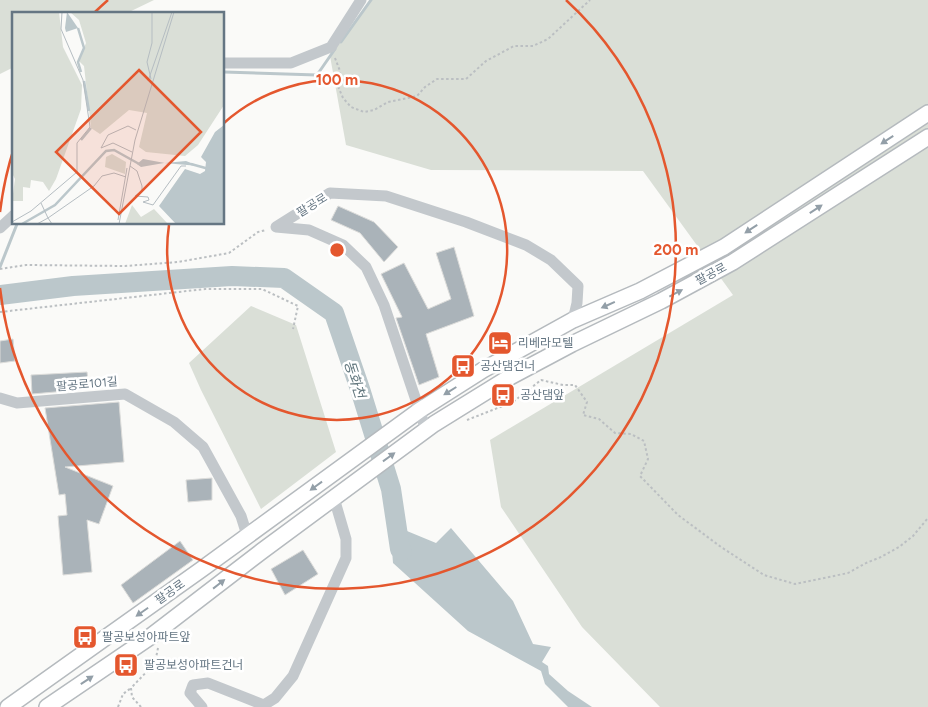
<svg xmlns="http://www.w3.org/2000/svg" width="928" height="707" viewBox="0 0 928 707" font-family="Figtree,'Noto Sans KR',sans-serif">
<rect width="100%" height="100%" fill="#fafaf8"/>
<path fill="#dadfd7" d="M0 0H154L125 14H14V67L0 74Z
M371 0H928V707H660L582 627 501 507 490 440 733 295 643 171 431 170 346 145 330 56Z
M251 306 296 325 336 452 261 509 201 390 189 363Z"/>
<path fill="#bbc7cb" d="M390 524 436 543 451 528 513 601 533 644 551 647 542 662 548 666 549 674 568 691 592 707H568L545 684 541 671 468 631 393 563Z"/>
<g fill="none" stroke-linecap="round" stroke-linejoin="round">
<path stroke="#bbc7cb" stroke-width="3" d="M341 42 371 0
M224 72 317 75 335 49
M0 267 17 224"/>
<path stroke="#bbc7cb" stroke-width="20" d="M0 295 73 286 232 276 284 278 334 313 360 389 391 489 400 549 402 551"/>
</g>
<path fill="#aab3b9" stroke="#dcdcda" d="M338 206 374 222 398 247 384 262 360 233 331 220Z
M454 247 474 316 426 334 439 377 419 385 396 318 402 317 381 274 404 263 428 309 451 299 436 253Z
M13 339 15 361 0 363V341Z
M87 372 89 389 32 394 31 375Z
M119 402 124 462 65 467 113 486 99 524 87 520 92 572 63 575 58 516 67 515 65 494 59 495 45 408Z
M212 478V500L188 502 186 480Z
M180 541 193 560 133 603 121 585Z
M303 550 318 574 285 595 271 569Z"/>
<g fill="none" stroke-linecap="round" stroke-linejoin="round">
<defs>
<path id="major" d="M8 707 202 569 420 410 483 370 573 320 640 291 724 247 928 113
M47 707 150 637 262 551 434 424 510 377 572 344 661 301 733 262 928 137"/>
</defs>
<use href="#major" stroke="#b5babe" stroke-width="18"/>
<path stroke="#bbbfc2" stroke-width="2" stroke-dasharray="2.5 2.5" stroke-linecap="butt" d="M335 58 340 71 337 84 343 98 351 107 364 112 374 110 388 102 417 96 425 87 437 79H466L486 61 514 46H533L548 39 590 0
M0 269 26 265 125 266 178 262 229 253 258 232 266 230
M0 312 205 289H262L298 306 293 329
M467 420 513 402 541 380 563 385H575L587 402 583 415 599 419 615 433 631 434 644 441 648 459 640 476 678 515 721 547 764 575 795 584 848 573 866 563 881 557 899 547 913 536 928 518
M118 707 123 694 131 688
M141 707 132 697 131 688 155 663 158 648"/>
<path stroke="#c3c8cc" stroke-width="11" d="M224 63H291L331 47 361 0
M0 228 14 215
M0 398 17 403 125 394 174 422 203 447 241 516 247 535
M426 430 384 305 366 267 343 245 309 230 276 227 330 193 386 196 466 222 526 245 551 260 578 286 577 303 573 320
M202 707 190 693 193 685 208 683 264 705 275 698 293 676 346 558V539L334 498"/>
<use href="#major" stroke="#fff" stroke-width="15"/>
</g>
<defs><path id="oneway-solid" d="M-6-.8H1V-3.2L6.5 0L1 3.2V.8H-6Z" transform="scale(1.25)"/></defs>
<g fill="#939fa8">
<use href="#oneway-solid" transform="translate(887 140) rotate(147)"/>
<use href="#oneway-solid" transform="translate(816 209) rotate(-33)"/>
<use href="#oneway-solid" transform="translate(751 229) rotate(147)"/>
<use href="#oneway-solid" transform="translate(676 293) rotate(-28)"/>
<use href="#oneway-solid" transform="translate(608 305) rotate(156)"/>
<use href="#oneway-solid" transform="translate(450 391) rotate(148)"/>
<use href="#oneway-solid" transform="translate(389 457) rotate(-36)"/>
<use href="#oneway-solid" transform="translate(316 486) rotate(144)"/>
<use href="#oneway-solid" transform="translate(219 584) rotate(-38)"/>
<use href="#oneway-solid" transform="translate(142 612) rotate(145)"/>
<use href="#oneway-solid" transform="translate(87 680) rotate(-34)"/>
</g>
<g fill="none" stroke="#e4572e" stroke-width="2.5">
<path d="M224 123A170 170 0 1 1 169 225"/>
<path d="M0 212A339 339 0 0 1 14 148M95 12A339 339 0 0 1 108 0M566 0A339 339 0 1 1 0 288"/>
</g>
<defs>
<symbol id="hotel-square" viewBox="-11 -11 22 22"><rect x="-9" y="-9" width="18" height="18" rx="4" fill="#e4572e" stroke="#fff"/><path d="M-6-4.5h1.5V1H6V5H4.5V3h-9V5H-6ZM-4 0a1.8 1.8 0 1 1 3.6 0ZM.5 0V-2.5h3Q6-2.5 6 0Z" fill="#fff"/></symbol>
<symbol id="bus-square" viewBox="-11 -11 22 22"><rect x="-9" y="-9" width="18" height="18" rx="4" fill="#e4572e" stroke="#fff"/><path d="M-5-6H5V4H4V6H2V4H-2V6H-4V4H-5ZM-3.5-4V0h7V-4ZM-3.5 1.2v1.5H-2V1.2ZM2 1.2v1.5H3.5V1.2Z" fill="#fff"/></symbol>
</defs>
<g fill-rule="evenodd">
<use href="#hotel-square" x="486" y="329" width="28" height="28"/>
<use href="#bus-square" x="449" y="352" width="28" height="28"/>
<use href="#bus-square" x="489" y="381" width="28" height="28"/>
<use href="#bus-square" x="71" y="623" width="28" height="28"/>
<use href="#bus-square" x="112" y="651" width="28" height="28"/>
</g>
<g text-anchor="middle" stroke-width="5" stroke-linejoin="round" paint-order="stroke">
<g font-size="12" fill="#657683" stroke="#fff">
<text transform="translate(312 205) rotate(-32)" y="4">팔공로</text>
<text transform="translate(711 274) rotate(-28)" y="4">팔공로</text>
<text transform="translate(87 384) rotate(-5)" y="4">팔공로101길</text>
<text transform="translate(170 592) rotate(-35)" y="4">팔공로</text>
</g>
<g font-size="12" fill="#657683" stroke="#fff" text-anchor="start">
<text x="518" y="347">리베라모텔</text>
<text x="480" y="370">공산댐건너</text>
<text x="520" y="399">공산댐앞</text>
<text x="102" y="641">팔공보성아파트앞</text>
<text x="144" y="669">팔공보성아파트건너</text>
</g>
<g font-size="14" font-style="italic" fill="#60757c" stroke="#fff">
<text transform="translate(355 379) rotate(72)" y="5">동화천</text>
</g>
</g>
<g transform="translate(12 12)">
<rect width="212" height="212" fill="#fafaf8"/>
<path d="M0 0H47L51 35 70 73 69 97 44 167 37 179 31 170 19 168 18 176 11 175V189H0L3 167 0 161ZM58 0H212V93L186 133 173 144 134 140 127 135 135 101 117 98 88 122 79 116 72 54 67 49 74 31 67 8ZM100 142 114 150 113 162 93 155 94 145ZM120 193 129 205 142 197 156 212H113Z" fill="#dadfd7"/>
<path d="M55 0 66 16 54 20 53 16ZM212 113V212H164L147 194 173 157 188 162 193 159 194 150 189 145 203 120ZM131 147 153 151 174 149 187 154 152 151 129 155 125 152Z" fill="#bbc7cb"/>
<path fill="none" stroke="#bbc7cb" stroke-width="2.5" d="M66 16 72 36 66 50 69 60M72 69 77 99M69 128 79 116M179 152 197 157M10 212 43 193 94 139 102 138 129 153"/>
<path fill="none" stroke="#b5bdc2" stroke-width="1" d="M139 67 135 50 140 31V0M136 69 160 0M120 140 101 131 89 136 96 123 116 114 124 118M118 154 125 159 130 174V179L123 184 136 185 137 188 131 190 141 193 169 154H174M106 208 115 156M0 210 19 199 65 160V131L78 115 71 68 49 17 50 0M25 212 36 206 29 191M40 212 36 206 82 174 90 164 102 161 114 165M107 212 123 128 162 0"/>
<path fill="#e4572e" fill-opacity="0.15" stroke="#e4572e" stroke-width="2.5" d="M127 58 189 120 107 202 44 140Z"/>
<rect width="212" height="212" fill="none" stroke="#657683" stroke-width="2.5"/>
</g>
<circle cx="337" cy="250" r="8" fill="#e4572e" stroke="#fff" stroke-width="2.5"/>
<g font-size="15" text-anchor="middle" font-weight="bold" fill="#e4572e" stroke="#fff" stroke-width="5" stroke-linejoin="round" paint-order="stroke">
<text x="337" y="85">100 m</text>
<text x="676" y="255">200 m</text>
</g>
</svg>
